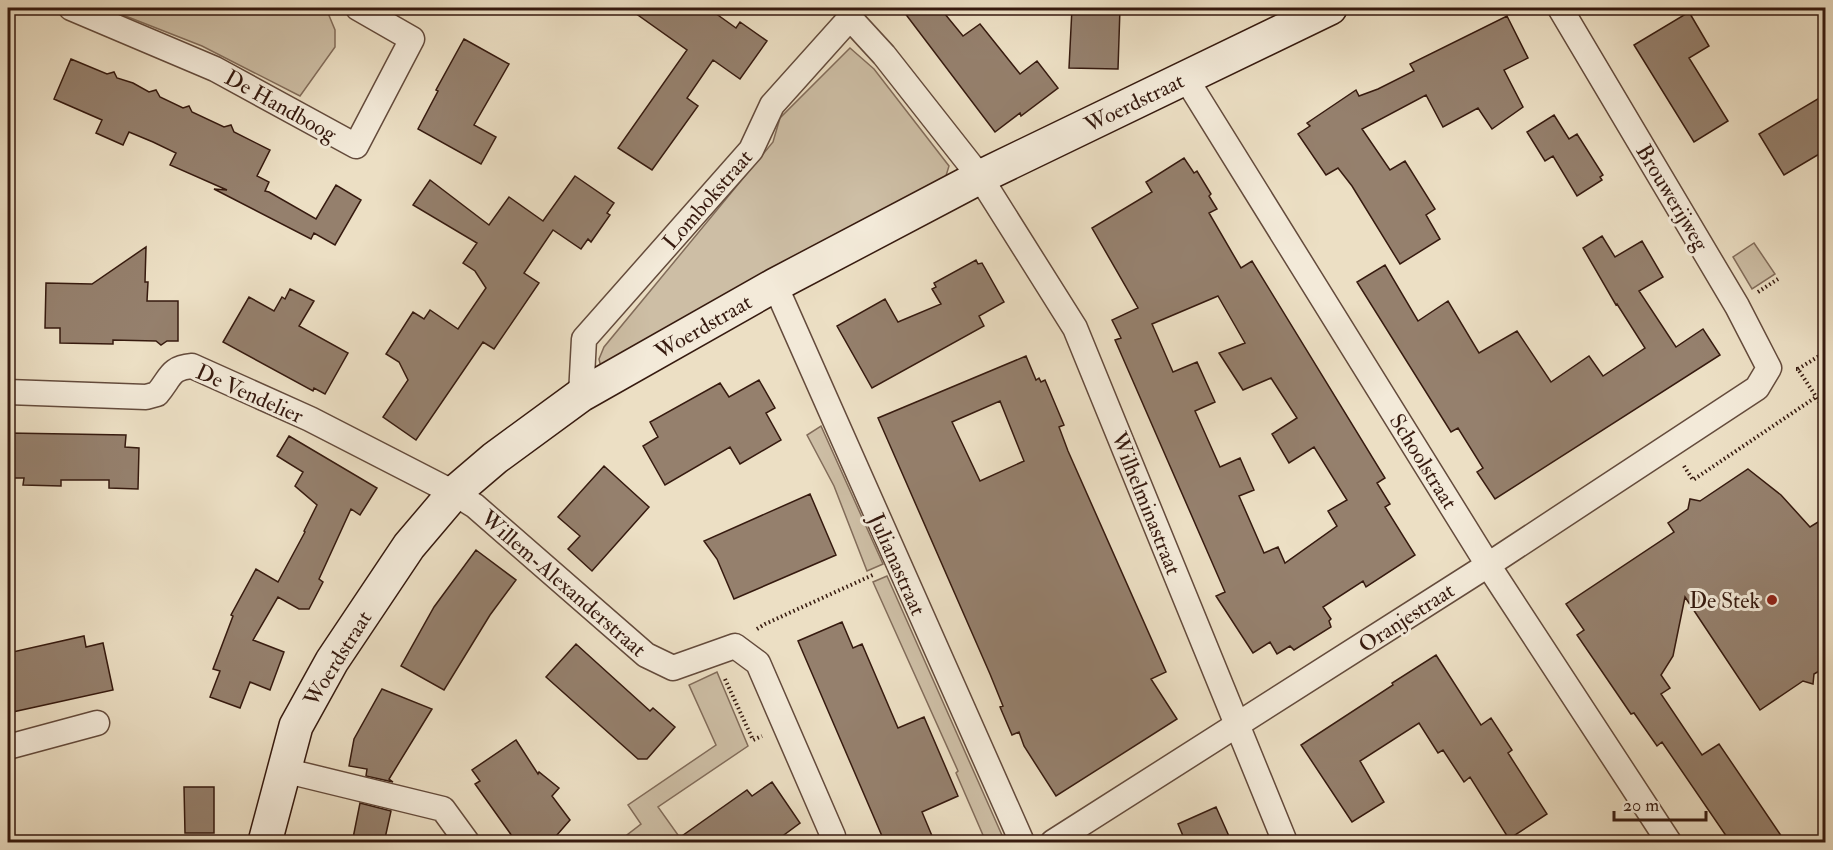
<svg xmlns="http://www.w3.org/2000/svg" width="1833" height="850" viewBox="0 0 1833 850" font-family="'IM FELL Double Pica',serif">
<rect width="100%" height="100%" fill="#ecdfc4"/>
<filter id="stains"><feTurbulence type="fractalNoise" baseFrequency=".00333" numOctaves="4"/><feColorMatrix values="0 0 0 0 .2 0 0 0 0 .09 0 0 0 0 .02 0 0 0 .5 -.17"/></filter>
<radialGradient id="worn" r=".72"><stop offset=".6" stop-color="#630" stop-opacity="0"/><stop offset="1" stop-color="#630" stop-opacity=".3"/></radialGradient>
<path fill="#cdbea5" stroke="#826c5a" stroke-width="1.5" d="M105 8H317L328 13 335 30V47L300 96 202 46Z
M850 48 874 69 949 166 945 179 602 372 599 359 604 347 773 142 780 118Z
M1754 243 1775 274 1752 289 1733 257Z
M821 426 883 564 867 571 834 486 807 435Z
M887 576 1005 842H986L956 773 958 771 873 582Z
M717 672 748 746 658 807 683 842H632L627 835 641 824 628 805 716 745 689 685Z"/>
<path fill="#95806d" stroke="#361a0f" stroke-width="1.5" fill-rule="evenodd" d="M628 8H708L736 28 740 22 767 41 740 79 713 60 687 98 698 106 652 170 618 148 687 50Z
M901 8H940L963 36 980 24 1020 74 1037 61 1058 88 1021 116 1020 113 995 132Z
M1072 8H1120L1118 69 1069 68Z
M1689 12 1709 46 1689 58 1728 121 1694 142 1634 45Z
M1507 16 1528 58 1504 70 1523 107 1492 129 1478 108 1443 127 1426 95 1362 129 1390 170 1405 161 1435 209 1426 215 1440 239 1400 264 1352 186 1338 168 1326 175 1298 134 1310 126 1307 123 1356 90 1359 96 1378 89 1414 71 1410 64Z
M464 39 509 64 474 125 496 137 481 164 418 129 438 91 436 90Z
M71 59 107 74 114 72 117 78 133 83 149 92 156 90 160 97 183 108 189 106 192 112 224 127 231 125 234 132 270 150 257 176 269 182 265 191 269 192 316 219 336 185 361 200 335 245 314 233 311 239 214 189 227 190 170 165 176 153 153 142 129 132 123 145 96 133 102 120 54 99Z
M1826 94V150L1784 175 1759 134Z
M1554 115 1569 139 1577 134 1603 175 1600 177 1602 180 1577 196 1553 156 1545 161 1527 132Z
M1184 158 1194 173 1197 171 1211 194 1209 196 1217 209 1209 213 1241 268 1252 261 1385 478 1377 483 1390 504 1385 507 1415 555 1366 587 1363 581 1323 607 1331 619 1329 621 1331 627 1294 650 1290 646 1277 654 1270 642 1253 653 1216 596 1225 592 1115 340 1121 338 1112 320 1138 308 1092 228 1152 192 1146 182ZM1218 296 1245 343 1219 353 1243 390 1271 378 1297 418 1272 434 1289 463 1314 447 1347 500 1328 511 1337 526 1285 563 1278 547 1264 553 1239 496 1254 490 1240 458 1220 467 1195 411 1215 402 1197 362 1173 372 1152 324Z
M575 176 614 203 607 213 610 215 591 242 588 239 581 249 553 230 524 273 539 283 494 349 483 342 416 440 383 417 408 380 399 362 386 354 413 312 424 319 430 310 458 329 486 288 475 271 463 263 477 243 413 205 430 180 489 225 509 197 543 221Z
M1602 236 1615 257 1642 241 1663 277 1639 291 1676 347 1703 329 1720 355 1495 499 1477 472 1483 468 1458 428 1451 432 1357 282 1385 265 1418 321 1448 301 1479 353 1517 331 1551 382 1589 356 1603 376 1645 348 1617 304 1616 305 1583 248Z
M146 247 145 282H148L147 301H178V341H167L161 345 156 341 113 340V344L60 343V328H45L46 283 92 284Z
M976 260 978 264 982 263 1004 302 979 316 984 326 872 388 837 326 885 299 898 322 941 304 932 289 936 287 934 283Z
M290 289 314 301 299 326 348 353 325 394 314 388 313 391 223 342 249 297 274 311 282 297 285 299Z
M1026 356 1036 380 1039 378 1041 382 1045 380 1064 425 1059 427 1068 451 1166 672 1151 679 1177 719 1056 796 1024 746 1019 732 1012 735 1000 707 1003 706 990 674 878 418ZM1000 401 1024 461 980 481 952 422Z
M759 380 775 408 766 413 781 440 740 464 730 447 665 485 643 446 658 437 650 422 720 383 729 397Z
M8 433 126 435 125 447 139 448 138 489 109 488V480H61V486L23 485 24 478H8Z
M289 436 377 488 360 515 351 509 319 579 323 582 309 609H299L278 597 253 640 284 652 270 690 250 682 240 708 210 697 220 671 213 669 233 616 231 615 256 569 278 582 305 532 304 531 317 505 295 486 303 472 277 456Z
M604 466 649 507 592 571 568 549 580 536 558 517Z
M1748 469 1781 495 1810 527 1826 517V667L1814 674 1813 684 1803 681 1760 710 1685 597 1673 656 1661 675 1670 688 1661 694 1702 755 1719 744 1786 843H1731L1662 742 1657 746 1634 713 1631 714 1577 635 1584 630 1566 604 1674 532 1668 523 1688 509 1690 499 1700 501Z
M810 494 836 555 734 599 717 559 704 541Z
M476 550 516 580 490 615 444 690 401 666 434 607Z
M842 622 853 648 862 644 898 728 924 717 958 796 922 812 935 843H885L798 641Z
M84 636 86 647 103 643 113 690 8 713V653Z
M576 644 650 711 653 708 675 727 647 759H638L546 677Z
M1436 655 1481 725 1491 718 1512 750 1508 753 1547 814 1509 839 1470 777 1464 782 1443 750 1438 753 1419 723 1360 761 1384 802 1352 822 1301 745 1393 685 1392 683Z
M382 689 432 709 389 779 393 782 366 776 367 769 349 766 354 739Z
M516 740 538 774 539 772 559 788 552 796 570 820 550 843H517L475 784 480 781 472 770Z
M772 782 800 823 773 843H672L747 790 752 796Z
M184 787H214V833H185Z
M360 803 391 811 384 843H352Z
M1216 807 1232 843H1186L1178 824Z"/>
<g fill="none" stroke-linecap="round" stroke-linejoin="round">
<defs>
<path id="street" d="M71 8 215 69 356 146 412 39 358 8
M850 18 884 55 980 177 1075 328 1285 842
M1185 77 1488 565 1669 842
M775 285 1022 842
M8 392 146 397 157 394C171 378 169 368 192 366L310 419 454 493 475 506 646 655 673 668 735 646 758 663 833 836 831 842
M581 395 584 339 751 150 772 105 850 18 851 8
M8 747 97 723
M283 770 443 809 467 842
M1053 842 1488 565 1757 388 1769 368 1737 306 1560 8"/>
<path id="secondary" d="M265 842 296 726 332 661 409 546 454 493 495 458 581 395 775 285 980 177 1330 8"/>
</defs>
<use href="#street" stroke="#644b3c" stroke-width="27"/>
<use href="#secondary" stroke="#361a0f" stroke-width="36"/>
<path stroke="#361a0f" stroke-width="4" stroke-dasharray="1.5 3" stroke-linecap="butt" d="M1758 292 1778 279
M1796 369H1798L1826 412
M1798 369 1824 353
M1684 466 1693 480 1816 397
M757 629 765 624 875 574
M725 679 753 740 762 736"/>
<use href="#street" stroke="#f3ead9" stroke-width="24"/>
<use href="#secondary" stroke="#f3ead9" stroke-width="33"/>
</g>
<circle fill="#8f2418" stroke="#f3ead9" stroke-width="2" cx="1772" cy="600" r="6"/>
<g text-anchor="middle" stroke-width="6" stroke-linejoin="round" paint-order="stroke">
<g font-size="22" fill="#361a0f" stroke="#f3ead9">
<text transform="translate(1134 102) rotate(-26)" y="8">Woerdstraat</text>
<text transform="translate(281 105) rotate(29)" y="8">De Handboog</text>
<text transform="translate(1673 197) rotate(59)" y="8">Brouwerijweg</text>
<text transform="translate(707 199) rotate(-49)" y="8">Lombokstraat</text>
<text transform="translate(703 326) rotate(-30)" y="8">Woerdstraat</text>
<text transform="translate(250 393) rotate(24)" y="8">De Vendelier</text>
<text transform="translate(1424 461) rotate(58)" y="8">Schoolstraat</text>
<text transform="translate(1147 503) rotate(68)" y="8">Wilhelminastraat</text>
<text transform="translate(898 564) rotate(66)" y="8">Julianastraat</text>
<text transform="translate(564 583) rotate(41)" y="8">Willem-Alexanderstraat</text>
<text transform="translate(1406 617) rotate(-33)" y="8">Oranjestraat</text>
<text transform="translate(337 658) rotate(-58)" y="8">Woerdstraat</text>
</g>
<g font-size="22" fill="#361a0f" stroke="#f3ead9" text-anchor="end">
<text x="1760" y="608">De Stek</text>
</g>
</g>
<rect width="1833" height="850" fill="none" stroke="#ecdfc4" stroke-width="30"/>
<rect x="9" y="9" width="1815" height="832" fill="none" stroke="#361a0f" stroke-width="3"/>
<rect x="15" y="15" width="1803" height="820" fill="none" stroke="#361a0f" stroke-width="1.5"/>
<path d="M1614 811v9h92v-9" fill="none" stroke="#361a0f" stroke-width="3"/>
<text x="1623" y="811" font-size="18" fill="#361a0f" stroke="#f3ead9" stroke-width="4.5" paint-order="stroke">20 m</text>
<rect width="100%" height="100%" filter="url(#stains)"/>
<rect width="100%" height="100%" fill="url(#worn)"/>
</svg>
